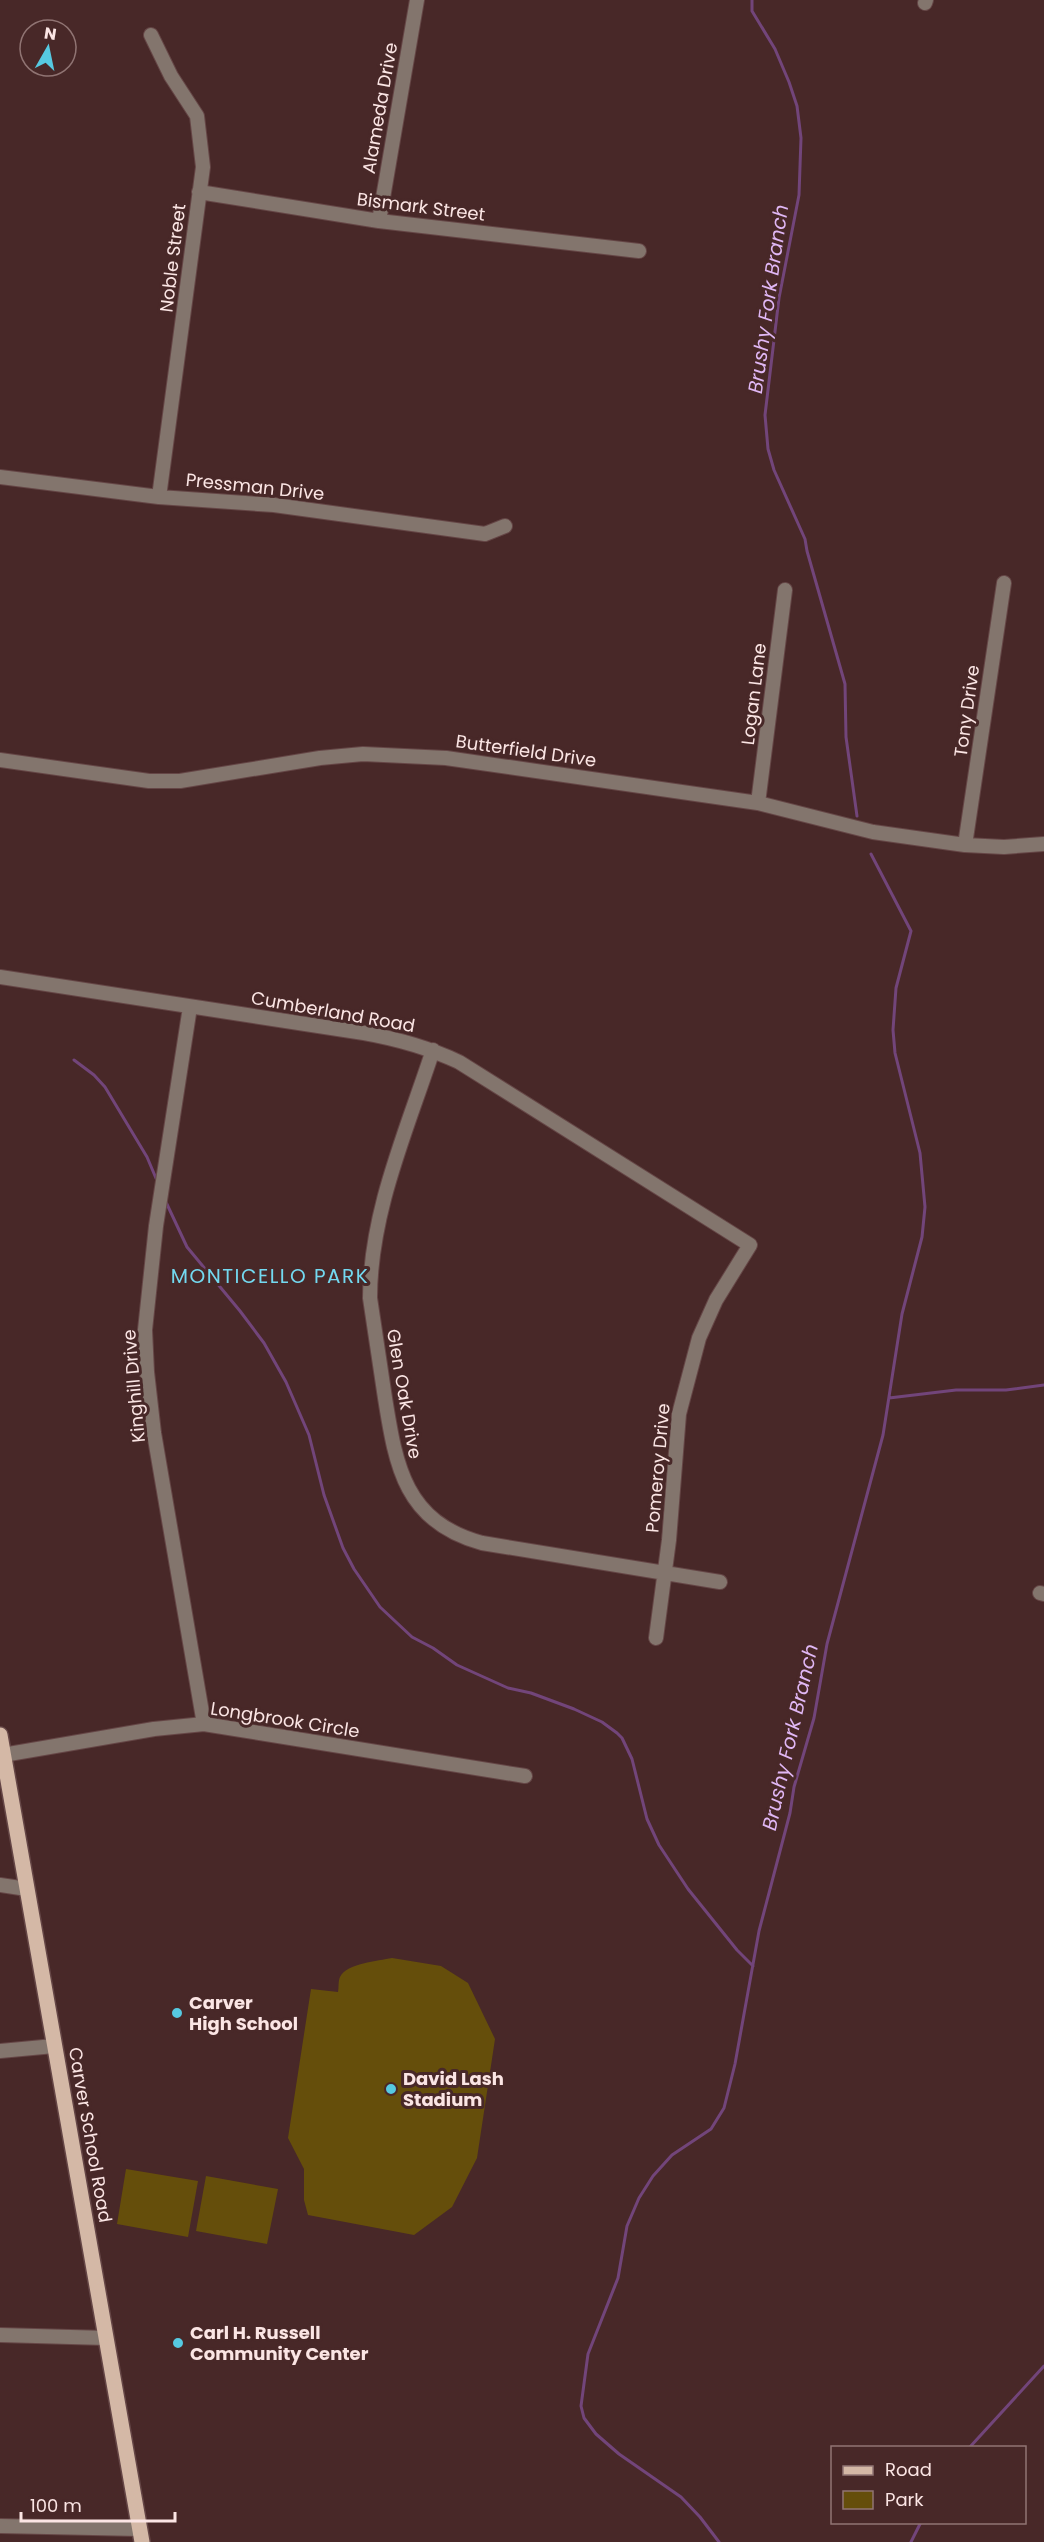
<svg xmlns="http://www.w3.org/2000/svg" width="1044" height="2542" viewBox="0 0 1044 2542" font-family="Poppins,sans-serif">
<rect width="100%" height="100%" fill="#482828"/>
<path fill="#654e0b" d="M392 1958 441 1966 468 1983 495 2039 477 2158 452 2207 414 2235 308 2215 304 2200V2169L288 2138 311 1989 338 1992C339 1988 338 1981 340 1977 347 1963 378 1961 392 1958Z
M126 2169 198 2181 188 2237 117 2224Z
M206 2176 278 2189 267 2244 196 2231Z"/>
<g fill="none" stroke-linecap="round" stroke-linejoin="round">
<path stroke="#72457a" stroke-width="3" d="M752 0V11L775 49 789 82 797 106 801 138 799 195 779 298 765 415 768 449 774 470 805 539 807 551 845 684 846 737 857 816
M74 1060 94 1075 105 1087 147 1157 158 1183
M165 1200 187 1247 240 1311 264 1343 286 1382 309 1435 324 1495 343 1548 354 1569 380 1607 412 1637 433 1648 457 1665 508 1688 531 1693 574 1709 602 1722 617 1733 622 1738 632 1759 647 1819 659 1845 688 1889 737 1950 753 1966
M889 1398 956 1390H1006L1044 1385
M969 2448 1044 2366
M719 2542 700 2517 681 2497 619 2454 596 2434 584 2418 581 2406 588 2354 618 2278 627 2226 639 2198 653 2176 672 2155 711 2129 724 2108 735 2064 759 1931 790 1813 794 1787 814 1718 827 1644 883 1435 902 1314 922 1237 925 1207 920 1153 895 1053 893 1030 896 988 911 931 871 854
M911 2542 921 2522"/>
<defs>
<path id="minor" d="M925 3 926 0
M151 35 171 76 197 116 203 167 159 497
M199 192 379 221 639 251
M379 221 417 0
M0 477 159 497 274 505 485 534 505 526
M0 760 149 781H180L320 758 363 754 446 758 758 803 873 832 965 845 1004 847 1044 844
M758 803 785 590
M965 845 1004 583
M0 977 364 1033C398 1039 427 1047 459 1062L750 1245 716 1300 699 1338 679 1414 669 1540 656 1638
M190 1007 156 1226 145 1330 147 1372 154 1433 204 1724
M433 1050C407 1130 370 1212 370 1298 375 1331 380 1365 385 1398 396 1467 405 1522 482 1543L720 1582
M1040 1593 1044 1594
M3 1755 154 1729 204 1724 525 1776
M0 1885 27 1889
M0 2051 54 2046
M0 2335 106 2338
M0 2526 139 2529"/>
<path id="major" d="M0 1735 142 2542"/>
</defs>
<use href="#minor" stroke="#654646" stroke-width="16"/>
<use href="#major" stroke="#654646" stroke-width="18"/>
<use href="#minor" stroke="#83756d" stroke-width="14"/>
<use href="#major" stroke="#d4b8a6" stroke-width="15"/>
</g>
<g fill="#56c9e1" stroke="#482828" stroke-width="2">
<circle cx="177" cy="2013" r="6"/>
<circle cx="391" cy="2089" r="6"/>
<circle cx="178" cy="2343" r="6"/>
</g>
<g text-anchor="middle" stroke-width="6" stroke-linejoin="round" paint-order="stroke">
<g font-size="18" fill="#fbe5e4" stroke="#482828">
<text transform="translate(380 108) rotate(-80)" y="6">Alameda Drive</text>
<text transform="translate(421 207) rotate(7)" y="6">Bismark Street</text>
<text transform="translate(173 258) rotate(-83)" y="6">Noble Street</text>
<text transform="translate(255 487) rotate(6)" y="6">Pressman Drive</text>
<text transform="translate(754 694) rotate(-83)" y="6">Logan Lane</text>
<text transform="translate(967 711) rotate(-82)" y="6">Tony Drive</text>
<text transform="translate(526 751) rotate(8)" y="6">Butterfield Drive</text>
<text transform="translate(333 1012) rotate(10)" y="6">Cumberland Road</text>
<text transform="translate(134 1386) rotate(-95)" y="6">Kinghill Drive</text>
<text transform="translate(404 1394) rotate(80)" y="6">Glen Oak Drive</text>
<text transform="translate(658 1468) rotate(-85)" y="6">Pomeroy Drive</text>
<text transform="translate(285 1720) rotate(9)" y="6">Longbrook Circle</text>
<text transform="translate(90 2135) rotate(80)" y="6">Carver School Road</text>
</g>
<g font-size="18" font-weight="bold" fill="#fbe5e4" stroke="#482828" text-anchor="start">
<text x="189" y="2009">Carver<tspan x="189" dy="21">High School</tspan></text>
<text x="403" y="2085">David Lash<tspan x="403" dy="21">Stadium</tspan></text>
<text x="190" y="2339">Carl H. Russell<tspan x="190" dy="21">Community Center</tspan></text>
</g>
<g font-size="20" font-style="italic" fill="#e0b7f4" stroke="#482828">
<text transform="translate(768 299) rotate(-82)" y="7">Brushy Fork Branch</text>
<text transform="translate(790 1737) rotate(-77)" y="7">Brushy Fork Branch</text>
</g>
<g font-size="20" letter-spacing="1.5" fill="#73d9f0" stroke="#482828">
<text x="270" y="1283">MONTICELLO PARK</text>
</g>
</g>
<rect x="831" y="2446" width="195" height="78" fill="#482828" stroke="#907473" stroke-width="1.5"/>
<rect x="843" y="2466" width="30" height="9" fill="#d4b8a6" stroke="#907473" stroke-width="1.5"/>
<text x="885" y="2476" font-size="18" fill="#fbe5e4">Road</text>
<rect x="843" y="2491" width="30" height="18" fill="#654e0b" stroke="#907473" stroke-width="1.5"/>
<text x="885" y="2506" font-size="18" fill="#fbe5e4">Park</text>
<g transform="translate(48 48) rotate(9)"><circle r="28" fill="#482828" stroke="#907473" stroke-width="1.5"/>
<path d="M0-4.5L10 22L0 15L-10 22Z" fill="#56c9e1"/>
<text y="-9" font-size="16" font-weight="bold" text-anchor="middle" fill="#fbe5e4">N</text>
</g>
<path d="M21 2512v9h154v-9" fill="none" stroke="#fbe5e4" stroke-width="3"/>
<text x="30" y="2512" font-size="18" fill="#fbe5e4" stroke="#482828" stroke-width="4.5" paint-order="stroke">100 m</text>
</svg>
